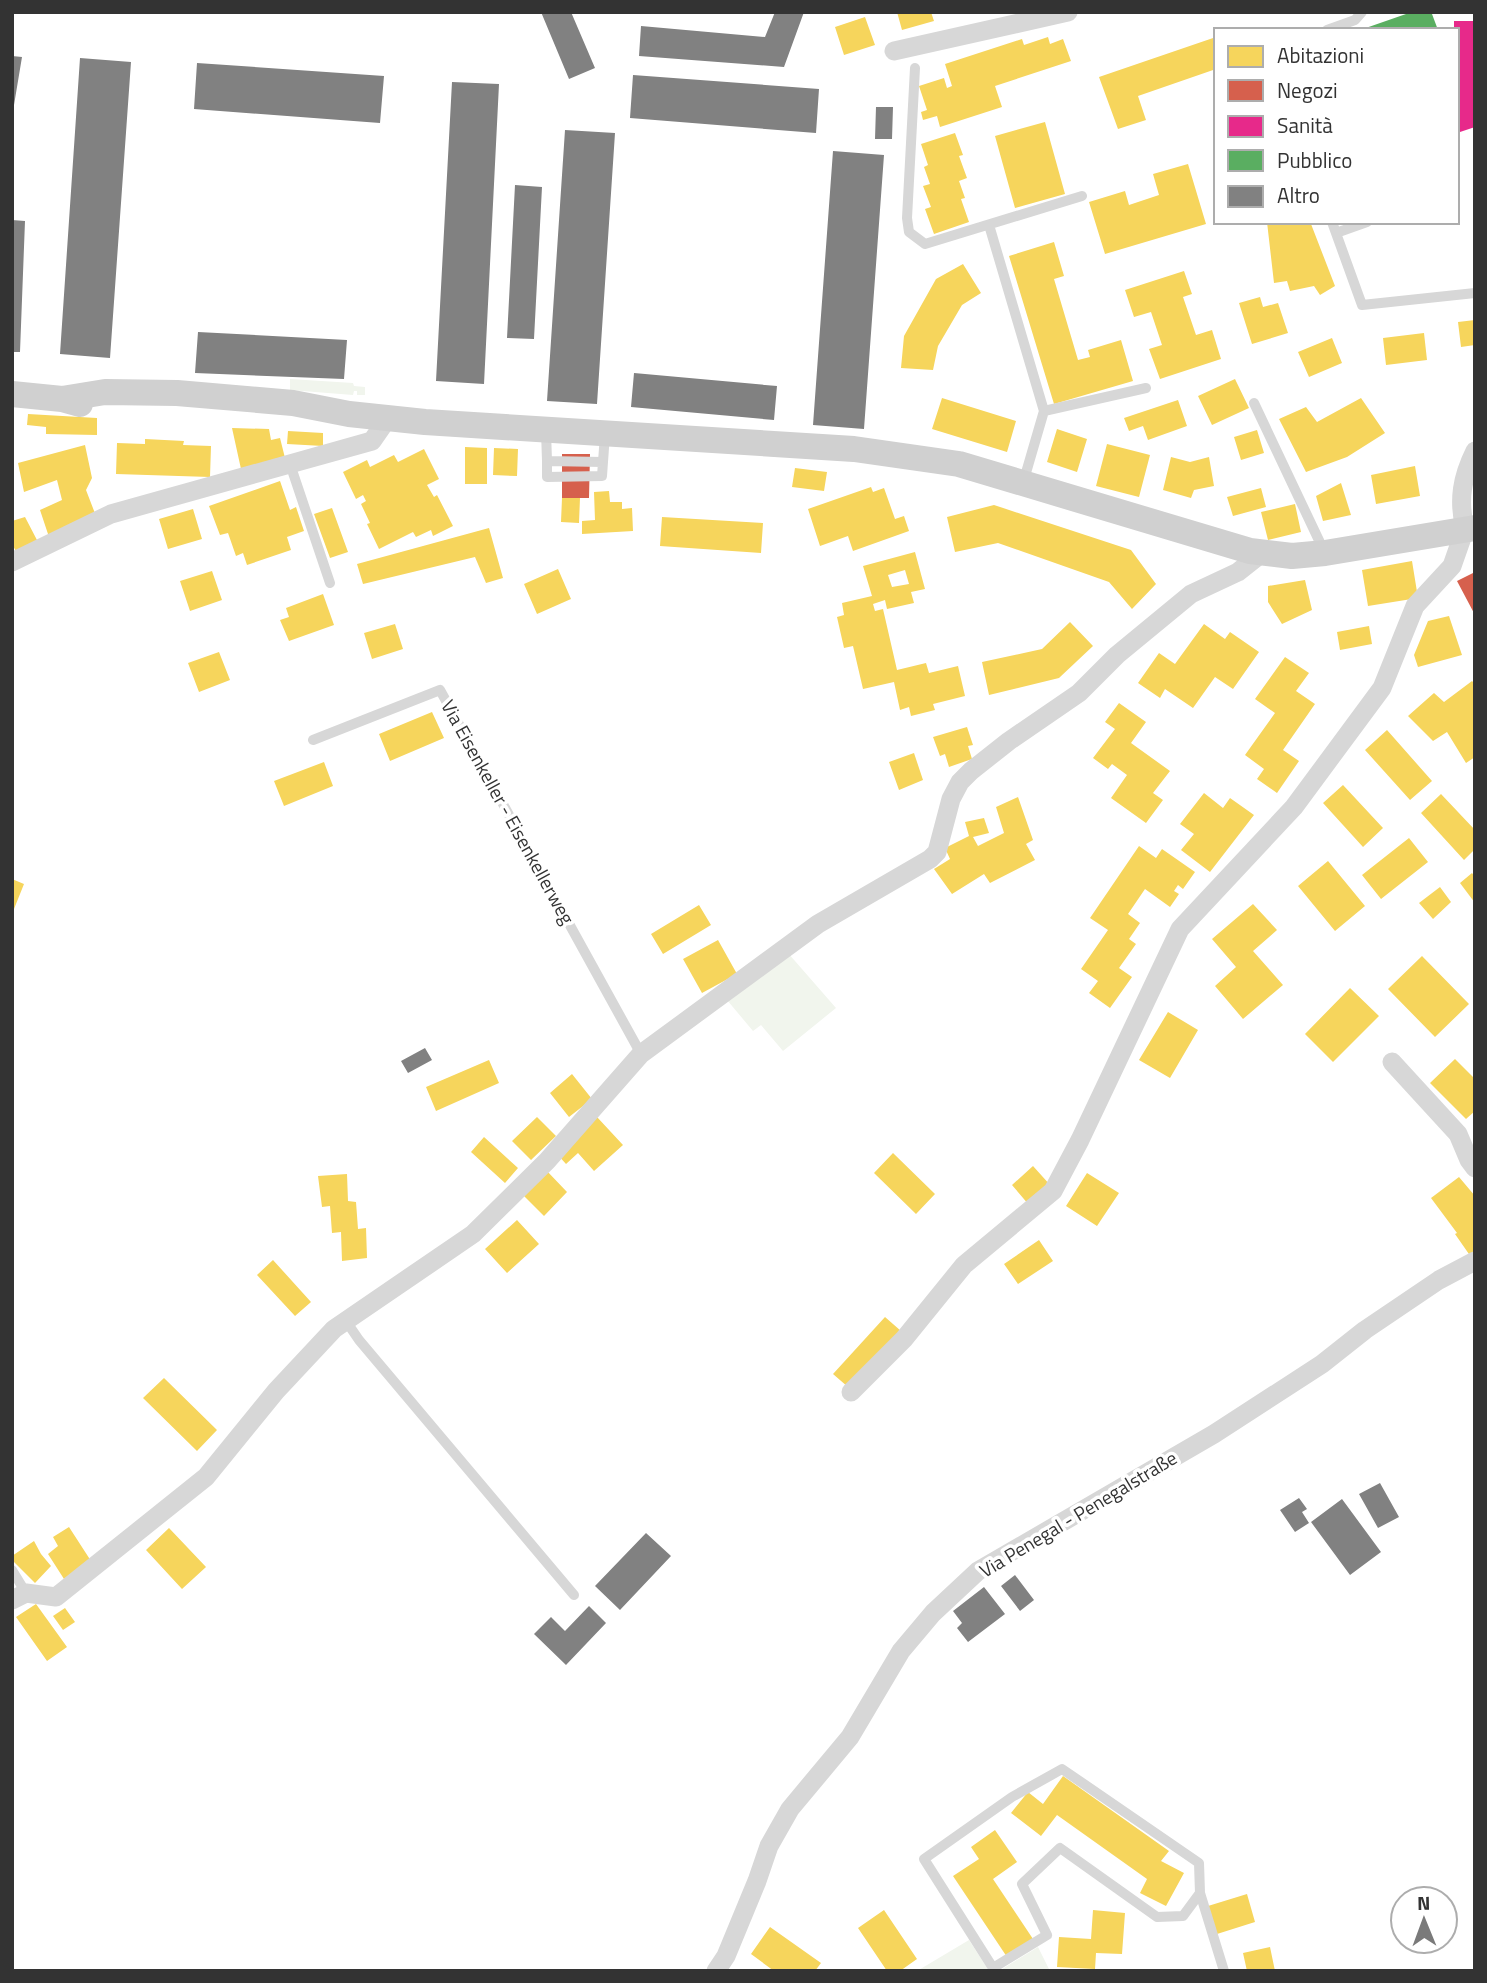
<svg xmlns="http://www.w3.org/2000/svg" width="1487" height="1983" viewBox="0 0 1487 1983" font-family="'Titillium Web',sans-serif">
<rect width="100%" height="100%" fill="#fff"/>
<path fill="#f1f5ed" d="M290 379 353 383 354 386 365 387V395H357V391H354L353 395 290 390Z
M788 953 836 1008 783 1051 761 1025 753 1031 727 1000Z
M969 1940 989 1971H917Z
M1038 1947 1050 1971H999Z"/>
<path fill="#f6d55c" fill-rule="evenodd" d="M897 12H931L934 21 902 30Z
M865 17 875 45 844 55 835 27Z
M1048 37 1050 44 1063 39 1071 61 995 86 1002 107 940 127 937 116 923 120 921 112 927 110 919 86 944 78 947 88 952 86 945 64 1022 39 1024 45Z
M1216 37V69L1138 96 1146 120 1118 129 1099 77Z
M1045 122 1065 194 1015 208 995 136Z
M955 133 963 155 959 156 967 178 959 181 965 198 961 199 969 222 934 234 925 209 931 207 923 186 930 184 924 167 928 165 921 144Z
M1188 164 1206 224 1105 254 1089 202 1125 191 1129 205 1159 195 1153 174Z
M1267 222H1284L1285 225 1311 224 1335 286 1320 295 1314 286 1290 291 1287 281 1274 283Z
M1054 242 1064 276 1054 279 1078 360 1090 357 1088 350 1121 340 1133 381 1054 404 1009 256Z
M963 264 981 293 962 305 938 346 933 370 901 368 904 336 936 279Z
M1184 271 1192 294 1183 297 1196 335 1212 330 1221 359 1160 379 1149 349 1162 345 1151 312 1134 317 1125 290Z
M1260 297 1263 307 1278 303 1288 333 1252 344 1239 303Z
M1475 320V345L1461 347 1458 322Z
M1424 333 1427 360 1386 365 1383 338Z
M1332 338 1342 363 1309 377 1298 352Z
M1235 379 1249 408 1212 425 1198 396Z
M942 398 1016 421 1007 452 932 429Z
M1361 398 1385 433 1347 457 1306 472 1279 419 1306 407 1317 422Z
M1178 400 1187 426 1148 440 1143 426 1129 431 1124 418Z
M28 414 97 418V435L46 434V427L27 425Z
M232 428 269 429 271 440 280 438 285 458 241 469Z
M1057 429 1087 439 1077 472 1047 462Z
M1257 430 1264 453 1241 460 1234 437Z
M288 431 323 433V446L287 444Z
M145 439 184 441 183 445 211 446 210 477 116 474 117 443 145 444Z
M1107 444 1150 455 1139 497 1096 486Z
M85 445 92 478 86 490 96 516 50 540 40 510 62 500 57 480 24 492 18 463Z
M465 447 487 448V484H465Z
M494 448 518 449 517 476 493 475Z
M424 449 439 479 427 485 434 497 437 495 453 526 433 536 431 530 416 537 413 532 379 549 367 524 370 523 361 504 366 501 363 495 356 499 343 472 367 460 370 467 394 455 398 462Z
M1171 457 1190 462 1209 457 1214 486 1194 490 1191 498 1163 490Z
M1415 466 1420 496 1376 504 1371 475Z
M795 468 827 472 824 491 792 487Z
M280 481 290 510 296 507 304 531 287 537 291 550 247 565 243 553 236 556 228 533 220 535 209 506Z
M1341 483 1351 515 1323 521 1316 496Z
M871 487 873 492 884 488 895 519 904 516 909 531 853 551 848 536 820 546 808 509Z
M1261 488 1266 507 1233 516 1227 497Z
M609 491 610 502H622V509L632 508 633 531 582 534V521L595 520 594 492Z
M562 498H580L579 523 561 522Z
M1295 504 1301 532 1268 540 1261 512Z
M994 505 1131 550 1156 584 1132 609 1109 582 998 543 955 552 947 517Z
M332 508 348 552 330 558 314 514Z
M193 509 202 539 168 549 159 519Z
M25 517 38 542 17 553 12 544V521Z
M662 517 763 523 761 553 660 546Z
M489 528 503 578 486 583 475 557 363 584 357 564Z
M915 552 925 589 911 592 914 603 887 609 885 600 873 604 875 611 883 609 897 670 926 663 929 673 958 666 965 696 933 704 935 710 911 716 909 707 900 710 894 682 863 689 853 646 844 648 837 617 844 615 842 603 872 596 863 566ZM905 570 909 584 892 587 888 575Z
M1412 561 1418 598 1368 606 1362 570Z
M558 569 571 599 537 614 524 584Z
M212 571 222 600 190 611 180 581Z
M1305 580 1312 610 1282 624 1268 602V586Z
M323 594 334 625 289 641 280 620 289 617 286 608Z
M1449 616 1462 655 1418 667 1414 655 1428 621Z
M1070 622 1093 646 1059 678 989 695 982 662 1042 649Z
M395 624 403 649 372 659 364 633Z
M1204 624 1225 639 1230 632 1259 652 1233 689 1215 677 1193 708 1165 689 1160 698 1138 683 1159 653 1175 664Z
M1369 626 1372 644 1340 650 1337 632Z
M219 652 230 680 199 692 188 663Z
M1285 657 1309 673 1296 691 1315 704 1283 750 1299 761 1277 793 1257 779 1264 769 1245 755 1275 713 1255 699Z
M1472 681 1475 684V757L1466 763 1447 732 1433 741 1408 716 1434 693 1444 702Z
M1119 703 1146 722 1131 743 1170 771 1153 793 1163 800 1146 823 1111 798 1127 775 1112 764 1108 769 1093 758 1115 729 1105 722Z
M432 712 444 738 390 761 379 734Z
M967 727 973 745 968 746 972 759 949 767 945 754 940 756 933 737Z
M1387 730 1432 781 1410 800 1365 750Z
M914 753 923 780 899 790 889 762Z
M324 762 333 786 284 806 274 781Z
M1343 785 1383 828 1363 847 1323 803Z
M1204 793 1223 808 1230 798 1254 815 1210 872 1181 850 1194 834 1180 824Z
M1441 794 1475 830V849L1464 860 1421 813Z
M1018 797 1033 840 1026 844 1035 860 990 883 984 874 952 894 934 869 950 859 945 848 969 836 965 822 984 818 989 833 973 837 978 846 1004 833 996 807Z
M1409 838 1428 862 1381 899 1362 875Z
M1139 846 1156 858 1162 849 1195 872 1183 889 1178 885 1174 891 1179 894 1170 907 1145 889 1128 914 1140 923 1129 939 1136 944 1119 968 1132 977 1110 1008 1089 993 1098 981 1081 969 1108 930 1090 918Z
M1328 861 1365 906 1335 931 1298 886Z
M1472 873 1475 877V903L1460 883Z
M12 879 24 884 12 914Z
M1440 887 1451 902 1433 919 1419 903Z
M1253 904 1277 930 1253 951 1283 985 1243 1019 1215 986 1236 967 1212 939Z
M699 905 711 925 663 954 651 934Z
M718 940 737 974 702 993 683 959Z
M1422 956 1469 1004 1435 1037 1388 989Z
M1350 988 1379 1016 1333 1062 1305 1034Z
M1168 1012 1198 1030 1170 1078 1139 1060Z
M1455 1059 1475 1079V1111L1466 1119 1430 1083Z
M489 1060 499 1083 436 1111 426 1087Z
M572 1074 592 1099 569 1117 550 1093Z
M537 1117 556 1136 531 1160 512 1141Z
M597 1117 623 1145 594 1171 578 1153 566 1164 557 1154Z
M484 1137 518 1168 505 1183 471 1152Z
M893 1153 935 1194 916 1214 874 1173Z
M1033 1166 1051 1186 1029 1205 1012 1185Z
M546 1170 567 1192 544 1216 522 1194Z
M1087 1173 1119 1193 1097 1226 1066 1206Z
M347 1174 348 1201 356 1202 358 1229 366 1228 367 1258 342 1261 341 1232 332 1233 330 1206 322 1207 318 1176Z
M1459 1177 1475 1196V1255L1471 1257 1455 1234 1457 1233 1431 1198Z
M517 1220 539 1244 507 1273 485 1249Z
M1039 1240 1053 1261 1018 1284 1004 1264Z
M273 1260 311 1302 295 1316 257 1275Z
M885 1317 901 1331 848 1387 833 1374Z
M164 1378 217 1430 197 1451 143 1398Z
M69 1527 91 1561 64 1579 48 1554 58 1546 53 1537Z
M169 1528 206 1567 182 1589 146 1550Z
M34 1541 41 1554 51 1566 35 1583 12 1560V1556Z
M36 1604 67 1647 47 1661 16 1617Z
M65 1608 75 1622 63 1630 53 1616Z
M1063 1776 1169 1851 1161 1861 1184 1873 1166 1906 1140 1893 1147 1879 1057 1815 1041 1836 1011 1813 1028 1792 1043 1804Z
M995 1830 1017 1862 993 1879 1033 1939 1007 1957 953 1876 979 1859 971 1847Z
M1247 1894 1255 1922 1217 1934 1208 1906Z
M884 1910 917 1959 900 1971H887L858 1928Z
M1093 1910 1125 1913 1122 1954 1096 1953 1095 1969 1057 1967 1059 1937 1091 1939Z
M770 1927 821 1963 815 1971H774L751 1954Z
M1270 1947 1275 1971H1247L1243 1953Z"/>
<path fill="#d6604d" d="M562 454H590L589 498H562Z
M1475 572V615L1457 581Z"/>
<path fill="#e7298a" d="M1454 21H1475V127L1460 132 1457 30H1454Z"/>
<path fill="#5aae61" d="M1406 14H1432L1438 30H1360Z"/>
<path fill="#818181" d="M541 12H571L595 68 569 79Z
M775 12H804L784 67 639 56 641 26 765 37Z
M12 56 22 57 14 105H12Z
M80 58 131 62 110 358 60 354Z
M197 63 384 76 380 123 194 109Z
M633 75 819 89 816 133 630 118Z
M452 82 499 84 484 384 436 381Z
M876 107H893L892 139H875Z
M565 130 615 133 597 404 547 401Z
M833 151 884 155 864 429 813 425Z
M515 185 542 187 534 339 507 338Z
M12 220 25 221 20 352H12Z
M198 332 347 340 344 379 195 373Z
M634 373 777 386 774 420 631 407Z
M425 1048 432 1060 408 1073 401 1061Z
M1380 1483 1399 1517 1378 1528 1359 1494Z
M1299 1498 1307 1509 1302 1512 1309 1523 1295 1532 1280 1510Z
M1342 1499 1381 1552 1350 1575 1311 1522Z
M646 1533 671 1556 620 1610 595 1586Z
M1015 1575 1034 1600 1020 1611 1001 1586Z
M984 1587 1005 1614 968 1642 957 1628 962 1623 953 1611Z
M589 1606 606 1623 566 1665 534 1634 551 1617 565 1631Z"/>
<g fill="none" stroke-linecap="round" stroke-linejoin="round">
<path stroke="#d7d7d7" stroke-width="10" d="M1327 30 1355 20 1362 12
M915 68 907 218 909 232 925 244 1082 196
M1332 222 1362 305 1475 293
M989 225 1044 411 1023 483
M1336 233 1367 222
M1254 403 1324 551
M1044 411 1146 388
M546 431 547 461 603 462 605 434
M547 461V477L602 476 603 462
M290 464 330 583
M313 740 440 690 641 1054
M346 1321 359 1340 574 1595
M12 1570 26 1593
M1200 1893 1183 1916 1157 1917 1060 1848 1022 1884 1047 1935 993 1968 924 1859 1012 1797 1062 1769 1199 1863 1200 1893 1224 1971"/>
<path stroke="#d7d7d7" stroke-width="19" d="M894 51 1068 12
M1465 529C1458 500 1462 477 1475 451
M12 562 111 514 372 441 388 418
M1392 1062 1458 1134 1469 1160 1475 1168
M851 1392 904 1339 964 1265 1053 1191 1080 1140 1180 929 1294 807 1382 688 1415 606 1452 566 1465 529
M12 1600 26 1593 56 1597 206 1477 276 1391 334 1329 473 1234 547 1161 641 1054 818 924 930 859 937 852 951 799 960 782 971 771 1009 741 1079 693 1117 655 1191 594 1238 572 1262 553
M716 1971 726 1956 757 1881 769 1846 790 1809 850 1737 901 1651 933 1613 978 1571 1214 1434 1322 1364 1365 1330 1439 1280 1475 1261"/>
<path stroke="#d0d0d0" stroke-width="26" d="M12 394 62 399 80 404
M62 399 105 392 177 393 293 403 349 414 425 422 854 449 959 464 1250 551 1292 556 1325 553 1475 528"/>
</g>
<g text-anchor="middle" stroke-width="7" stroke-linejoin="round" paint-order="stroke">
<g font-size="19" fill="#333" stroke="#fff">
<text transform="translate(508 812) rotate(61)" y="7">Via Eisenkeller - Eisenkellerweg</text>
<text transform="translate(1078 1514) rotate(-31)" y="7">Via Penegal - Penegalstraße</text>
</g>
</g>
<rect width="1487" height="1983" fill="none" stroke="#333333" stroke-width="28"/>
<rect x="1214" y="28" width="245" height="196" fill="#ffffff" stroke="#adadad" stroke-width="2"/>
<rect x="1228" y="46" width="35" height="21" fill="#f6d55c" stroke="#adadad" stroke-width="2"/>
<text x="1277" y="63" font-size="21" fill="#333333">Abitazioni</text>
<rect x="1228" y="80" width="35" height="21" fill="#d6604d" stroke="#adadad" stroke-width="2"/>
<text x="1277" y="98" font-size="21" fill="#333333">Negozi</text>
<rect x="1228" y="116" width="35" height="21" fill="#e7298a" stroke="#adadad" stroke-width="2"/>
<text x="1277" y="133" font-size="21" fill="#333333">Sanità</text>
<rect x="1228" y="150" width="35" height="21" fill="#5aae61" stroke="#adadad" stroke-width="2"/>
<text x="1277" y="168" font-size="21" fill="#333333">Pubblico</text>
<rect x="1228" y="186" width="35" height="21" fill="#818181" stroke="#adadad" stroke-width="2"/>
<text x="1277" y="203" font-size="21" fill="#333333">Altro</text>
<g transform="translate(1424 1920) rotate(359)"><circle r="33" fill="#ffffff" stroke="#adadad" stroke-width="2"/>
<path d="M0-5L12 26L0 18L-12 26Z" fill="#7a7a7a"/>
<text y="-10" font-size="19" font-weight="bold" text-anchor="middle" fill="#333333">N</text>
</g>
</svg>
